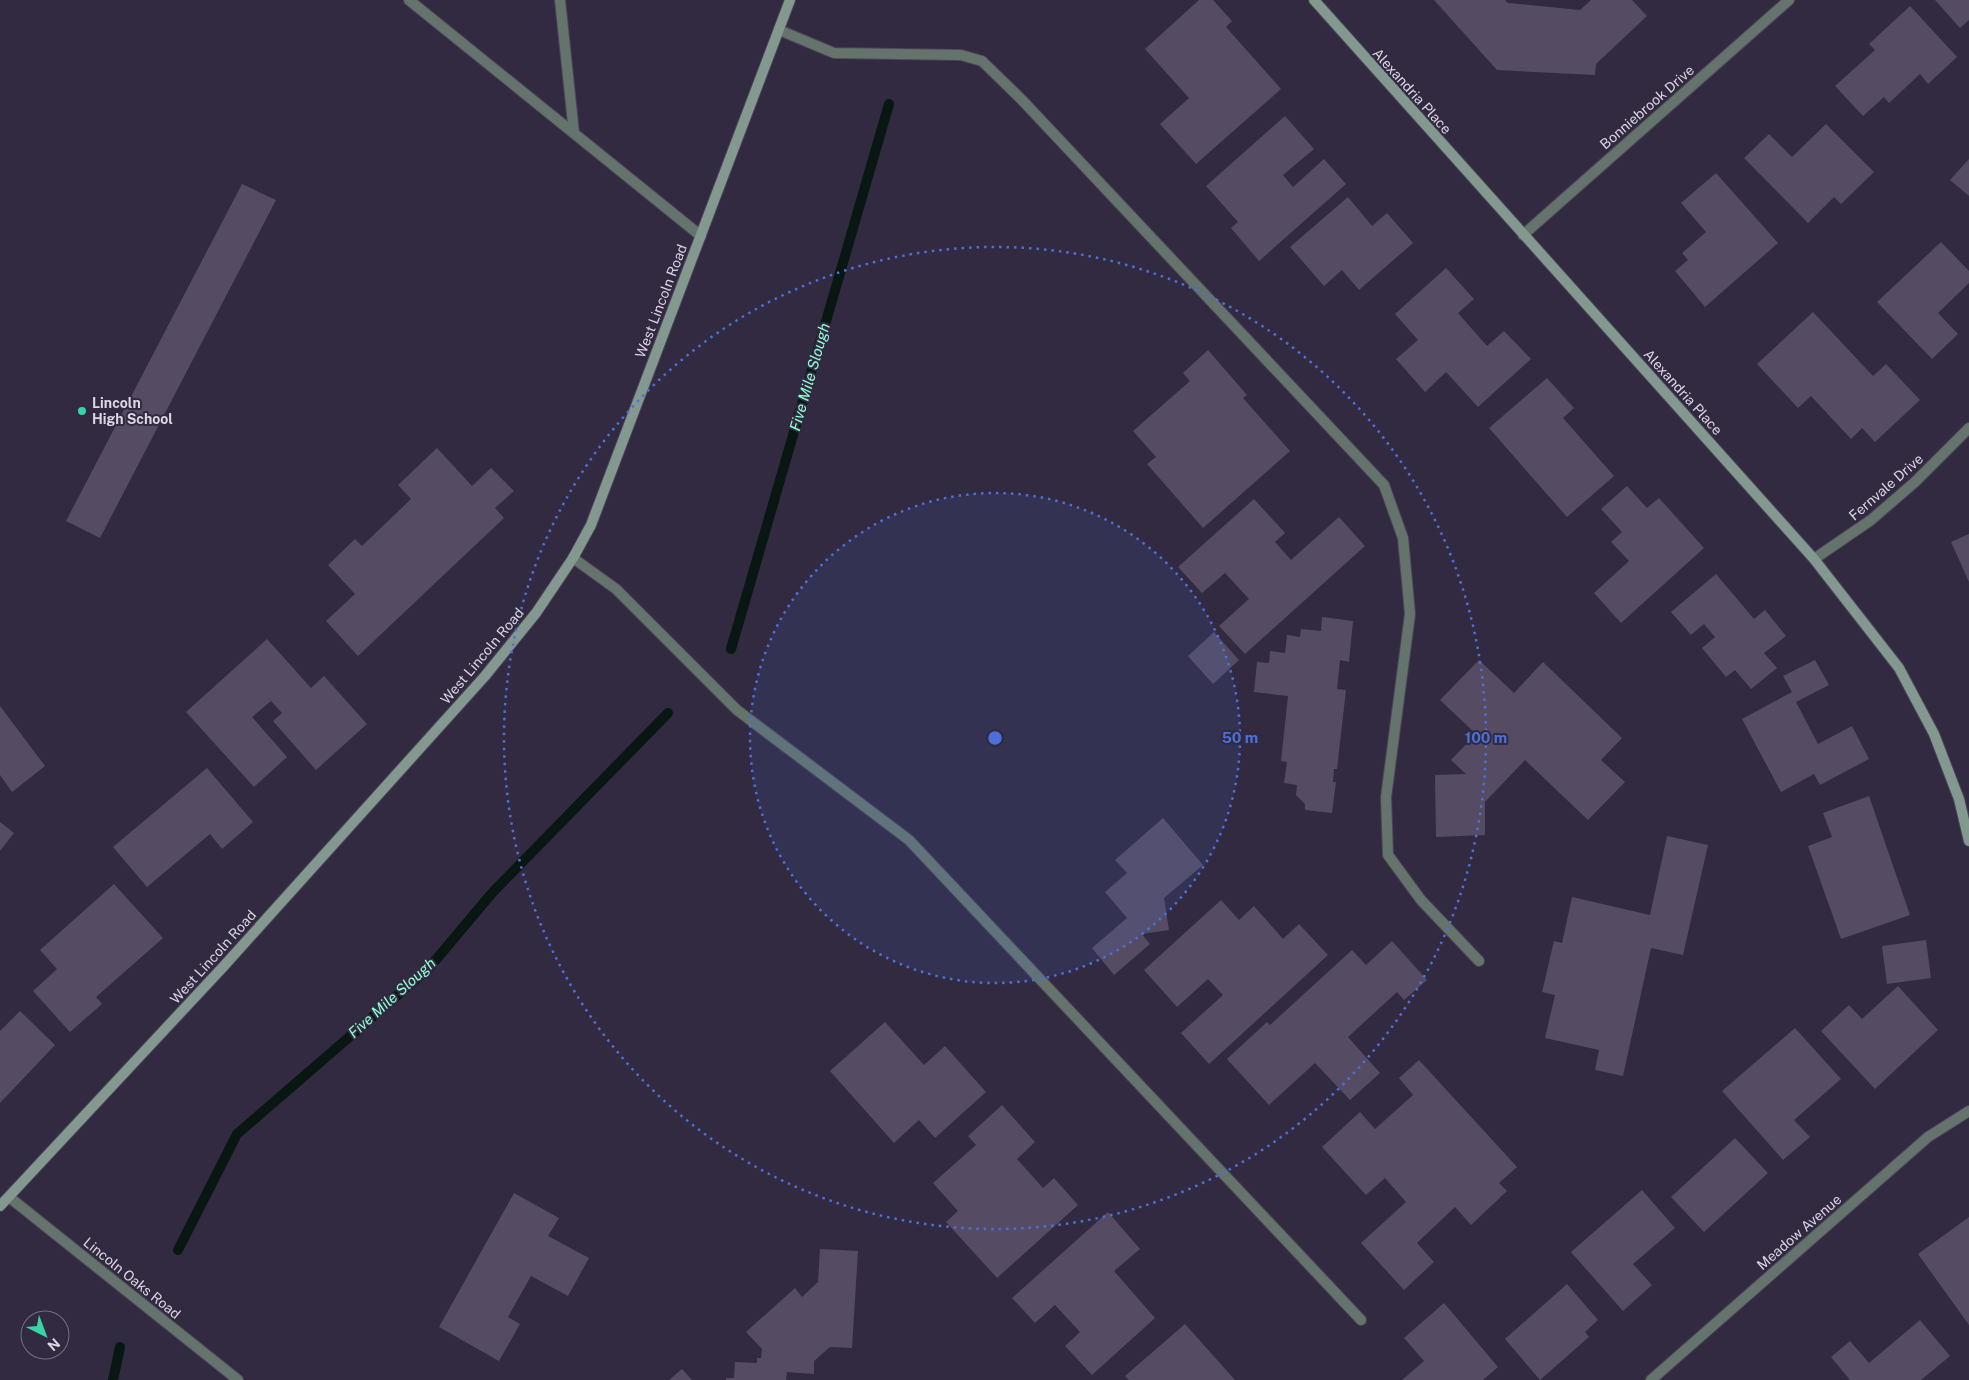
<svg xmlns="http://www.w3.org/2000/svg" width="1969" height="1380" viewBox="0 0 1969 1380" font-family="'Public Sans',sans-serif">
<rect width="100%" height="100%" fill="#322a40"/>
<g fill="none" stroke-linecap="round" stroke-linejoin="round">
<path stroke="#081712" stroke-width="10" d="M731 649 889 104
M178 1250 237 1134 429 968 492 893 668 713
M113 1380 120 1347"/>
</g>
<path fill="#554c64" d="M1199 0H1213L1232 21 1226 27 1281 89 1196 164 1160 124 1189 98 1145 49Z
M1434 0H1505L1508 3 1580 10 1591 0H1632L1647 16 1596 64 1595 75 1497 70Z
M1935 0H1969V20L1960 28Z
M1910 6 1957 57 1928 84 1920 74 1889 103 1884 97 1863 116 1835 86 1875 50 1869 44Z
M1285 116 1314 149 1283 175 1293 187 1324 159 1346 184 1259 261 1231 228 1238 222 1206 186Z
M1826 124 1874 172 1841 204 1834 197 1808 223 1744 158 1769 134 1792 157Z
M1969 159V196L1950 180Z
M1716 173 1778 243 1705 307 1675 271 1688 260 1682 253 1706 232 1681 203Z
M242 184 276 200 100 538 66 521Z
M1348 197 1372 226 1387 213 1413 243 1359 290 1342 270 1324 286 1290 247Z
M1941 242 1969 271V283L1938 313 1958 334 1932 359 1877 302Z
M1446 268 1474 299 1458 313 1487 346 1504 331 1531 359 1478 407 1446 372 1425 392 1396 359 1418 340 1395 314Z
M1813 312 1873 376 1886 364 1920 400 1875 442 1862 428 1851 439 1811 396 1798 408 1757 364Z
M1208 350 1247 395 1243 398 1290 451 1203 528 1147 464 1156 457 1133 431 1190 381 1183 373Z
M1547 378 1574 408 1563 418 1614 476 1567 517 1489 428Z
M437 448 472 486 491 468 514 491 495 508 504 518 358 656 326 621 355 594 328 565 355 539 362 546 411 499 398 485Z
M1627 486 1647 508 1659 498 1704 548 1621 623 1594 593 1629 561 1611 542 1622 532 1601 509Z
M1254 499 1285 533 1275 542 1291 560 1339 517 1365 546 1245 654 1219 626 1249 599 1225 573 1202 593 1178 567Z
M1969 534V582L1951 542Z
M1716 574 1754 619 1765 610 1786 636 1764 653 1777 668 1751 689 1735 670 1726 677 1702 648 1715 637 1704 624 1691 635 1671 612Z
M1322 617 1353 621 1349 662 1340 660 1337 689 1346 690 1337 769H1334L1333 782H1336L1332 813 1305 810V804L1296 795 1297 785 1284 783 1287 762 1281 761 1288 696 1254 692 1257 662 1269 663 1270 651 1285 653 1287 635 1300 637 1301 629 1321 631Z
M1214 632 1239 660 1213 684 1188 656Z
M267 639 311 688 324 676 367 724 316 770 273 721 282 713 271 701 252 717 287 757 254 787 186 712Z
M1479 660 1514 693 1543 662 1622 738 1601 760 1625 782 1588 820 1525 760 1485 802V835L1436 837 1435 775 1466 774 1451 760 1476 734 1440 700Z
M1815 660 1829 685 1796 702 1818 744 1852 726 1869 759 1820 785 1814 774 1781 792 1742 719 1792 692 1783 676Z
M0 706 45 766 12 792 0 775Z
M207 768 253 822 222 849 210 834 147 887 113 847Z
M1869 796 1910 915 1841 939 1808 846 1832 837 1823 813Z
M1163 818 1203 865 1164 898 1169 930 1142 934 1150 944 1114 975 1092 948 1127 918 1105 892 1127 873 1115 860Z
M0 822 14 833 0 851Z
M1667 836 1708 845 1683 955 1651 948 1623 1076 1595 1070 1599 1050 1545 1038 1555 995 1542 992 1554 941 1562 943 1572 897 1650 915Z
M114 884 163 938 96 997 102 1004 70 1032 33 991 57 969 40 950Z
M1221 900 1239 920 1254 906 1283 939 1299 924 1328 955 1209 1064 1181 1033 1223 995 1208 979 1177 1007 1144 970Z
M1926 940 1931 978 1887 984 1882 946Z
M1392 941 1427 980 1404 1000 1397 992 1348 1037 1380 1073 1350 1100 1315 1063 1269 1105 1227 1059 1267 1022 1270 1025 1352 950 1366 965Z
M1898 986 1938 1030 1875 1089 1821 1031 1849 1005 1862 1019Z
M20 1011 55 1045 0 1103V1031Z
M885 1022 924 1065 945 1046 986 1092 935 1138 919 1120 894 1143 830 1071Z
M1795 1028 1841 1079 1794 1120 1810 1137 1783 1160 1722 1091Z
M1419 1060 1517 1167 1499 1183 1507 1191 1471 1225 1455 1207 1417 1243 1434 1262 1404 1290 1361 1243 1406 1202 1385 1178 1366 1195 1322 1147 1360 1112 1375 1129 1413 1095 1399 1078Z
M1002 1105 1035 1142 1017 1159 1043 1188 1054 1178 1078 1205 997 1278 946 1222 958 1211 933 1183 976 1145 968 1136Z
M1735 1138 1768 1173 1704 1232 1671 1197Z
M1642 1190 1675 1228 1633 1264 1652 1285 1623 1311 1571 1252Z
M514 1193 559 1218 548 1236 589 1258 568 1296 531 1276 508 1317 520 1324 499 1361 439 1327Z
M1108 1212 1140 1249 1114 1271 1155 1318 1092 1375 1065 1346 1080 1332 1055 1305 1035 1323 1012 1298Z
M1969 1217V1325L1918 1254Z
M820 1249 858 1251 852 1348 830 1347 814 1361V1374L787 1372 786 1380H726V1378H734L735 1362 757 1363V1358H761L762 1349 746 1332 795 1288 802 1297 818 1282Z
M1567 1284 1598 1320 1585 1332 1589 1337 1540 1380 1505 1339Z
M1444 1303 1498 1367 1483 1380H1402L1424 1361 1404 1338Z
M1920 1320 1950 1356 1921 1380H1850L1831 1357 1850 1341 1869 1363Z
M1185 1324 1235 1380H1129L1125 1376Z
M682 1369 692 1380H669Z"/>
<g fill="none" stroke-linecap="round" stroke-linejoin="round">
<defs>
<path id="lane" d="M409 0 701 236
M560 0 574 133
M779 30 834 53 961 55 982 61 1022 100 1384 485 1403 538 1410 614 1386 797 1388 855 1421 900 1479 961
M573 558 616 589 737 710 909 840 1361 1320
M9 1197 238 1380"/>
<path id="street" d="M1523 235 1789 0
M1814 559 1871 520 1915 482 1969 428
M1651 1380 1928 1137 1969 1111"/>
<path id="secondary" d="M1314 0 1814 559 1899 668 1934 734 1959 799 1969 841
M0 1206 223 967 485 676 536 613 573 558 591 525 790 0"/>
</defs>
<use href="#lane" stroke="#4d465a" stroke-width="12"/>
<use href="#street" stroke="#4d465a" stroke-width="12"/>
<use href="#secondary" stroke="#4d465a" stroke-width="12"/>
<use href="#lane" stroke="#65736d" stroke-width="10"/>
<use href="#street" stroke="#65736d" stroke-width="10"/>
<use href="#secondary" stroke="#839990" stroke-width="10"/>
</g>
<circle cx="995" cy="738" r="245" fill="#4c70db" fill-opacity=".12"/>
<g fill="none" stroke="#4c70db" stroke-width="2.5" stroke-dasharray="2.5 5">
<circle cx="995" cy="738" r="245"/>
<circle cx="995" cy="738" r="491"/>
</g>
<circle fill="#37d4a6" stroke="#322a40" stroke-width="2" cx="82" cy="411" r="5"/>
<g text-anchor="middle" stroke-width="4" stroke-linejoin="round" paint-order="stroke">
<g font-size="14" fill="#dbd6e4" stroke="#322a40">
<text transform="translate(1412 91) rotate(48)" y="5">Alexandria Place</text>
<text transform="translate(1647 107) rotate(-41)" y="5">Bonniebrook Drive</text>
<text transform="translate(661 301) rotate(-69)" y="5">West Lincoln Road</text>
<text transform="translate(1683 392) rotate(48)" y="5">Alexandria Place</text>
<text transform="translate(1886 487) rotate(-41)" y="5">Fernvale Drive</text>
<text transform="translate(482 656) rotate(-50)" y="5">West Lincoln Road</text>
<text transform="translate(213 957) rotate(-48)" y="5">West Lincoln Road</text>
<text transform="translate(1799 1232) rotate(-41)" y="5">Meadow Avenue</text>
<text transform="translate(132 1278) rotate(39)" y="5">Lincoln Oaks Road</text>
</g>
<g font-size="14" font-weight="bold" fill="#dbd6e4" stroke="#322a40" text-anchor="start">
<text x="92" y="408">Lincoln<tspan x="92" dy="16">High School</tspan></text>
</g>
<g font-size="15" font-style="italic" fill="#8efed6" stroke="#322a40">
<text transform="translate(810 377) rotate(-74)" y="5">Five Mile Slough</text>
<text transform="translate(392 998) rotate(-42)" y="5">Five Mile Slough</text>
</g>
</g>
<circle cx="995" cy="738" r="8" fill="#4c70db" stroke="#322a40" stroke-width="2.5"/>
<g font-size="15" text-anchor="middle" font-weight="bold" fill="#4c70db" stroke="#322a40" stroke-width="4" stroke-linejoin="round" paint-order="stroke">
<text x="1240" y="743">50 m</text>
<text x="1486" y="743">100 m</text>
</g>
<g transform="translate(45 1335) rotate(138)"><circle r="24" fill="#322a40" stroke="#766f82"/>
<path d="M0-4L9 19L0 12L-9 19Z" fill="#37d4a6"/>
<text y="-8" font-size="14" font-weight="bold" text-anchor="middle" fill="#dbd6e4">N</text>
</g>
</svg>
